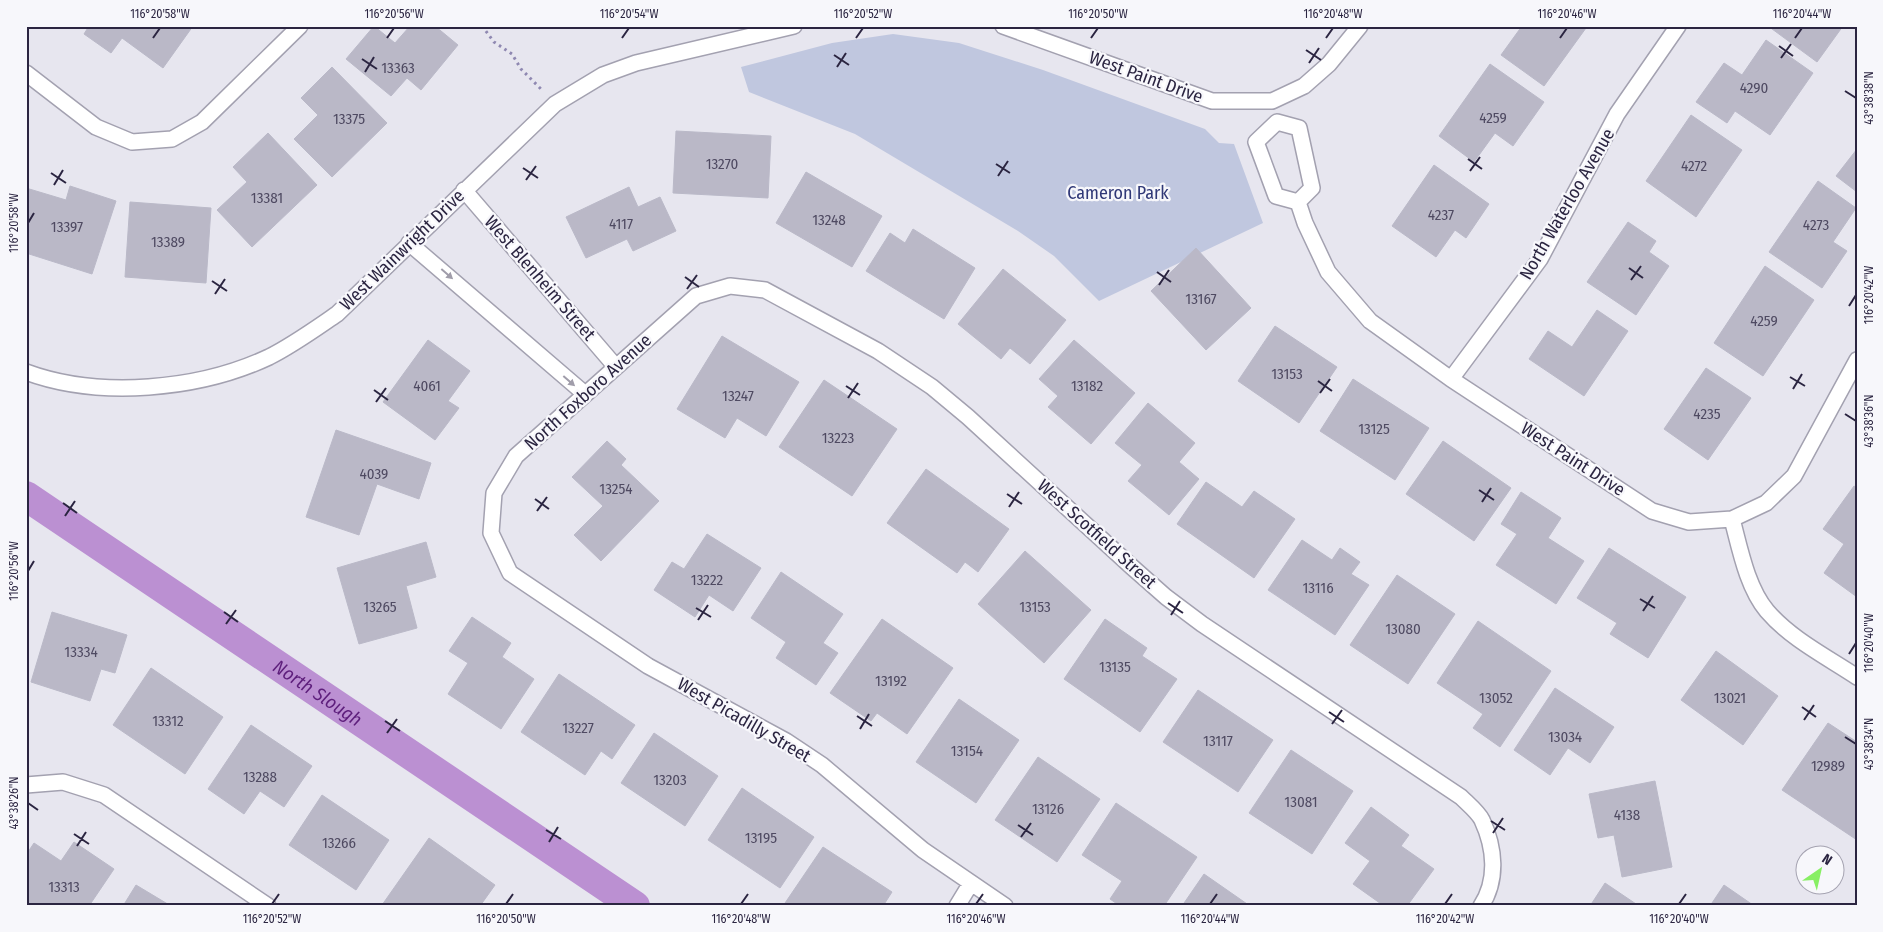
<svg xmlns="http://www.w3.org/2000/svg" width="1883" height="932" viewBox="0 0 1883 932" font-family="'Fira Sans Condensed',sans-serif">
<rect width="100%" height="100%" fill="#e7e6ef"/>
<path fill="#c0c7df" d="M893 34 959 43 1043 70 1205 129 1219 143 1234 144 1263 223 1099 301 1054 256 1018 231 855 134 749 92 741 67 832 43Z"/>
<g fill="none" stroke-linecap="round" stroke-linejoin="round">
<path stroke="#bb90d2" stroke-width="30" id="s1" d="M26 496 635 906"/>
</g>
<path fill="#bab8c7" stroke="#bab9c8" d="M89 26H193L163 68 122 38 111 53 84 34Z
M374 26 395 43 410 26H435L458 45 421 90 407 78 391 96 346 59Z
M1522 26H1583L1586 28 1544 86 1501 55Z
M1768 26H1843L1817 62Z
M1766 40 1813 73 1770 135 1735 111 1727 123 1696 102 1724 63 1742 75Z
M1490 64 1544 102 1513 146 1495 133 1474 162 1439 136Z
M332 67 387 123 332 177 294 139 318 115 301 98Z
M1691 115 1742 150 1696 217 1646 181Z
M676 131 771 136 768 198 673 193Z
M268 133 317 185 252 247 217 210 247 182 233 167Z
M1857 149V192L1836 176Z
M1434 165 1489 204 1466 238 1455 230 1436 257 1392 226Z
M806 172 882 216 852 267 776 223Z
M1818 181 1856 208 1833 242 1847 251 1822 288 1769 252Z
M70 186 116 201 92 274 26 253V188L66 200Z
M629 187 638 207 660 197 676 231 633 251 627 239 586 258 566 217Z
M130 202 211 208 206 283 125 277Z
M1628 222 1656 241 1649 252 1669 266 1636 315 1587 282Z
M913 229 975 268 944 319 866 271 890 233 905 243Z
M1196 248 1251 308 1206 350 1151 291Z
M1765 266 1814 300 1763 376 1714 343Z
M1003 269 1066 320 1030 364 1010 348 1001 359 958 324Z
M1597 310 1628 331 1584 396 1529 359 1548 331 1572 347Z
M1275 326 1337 367 1299 423 1238 381Z
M722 336 799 382 766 436 737 418 725 438 677 409Z
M428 340 470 371 448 401 459 408 435 440 383 402Z
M1074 340 1135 393 1091 444 1048 407 1058 396 1039 379Z
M1706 368 1751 398 1708 460 1664 429Z
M1353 379 1429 428 1395 480 1320 431Z
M824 380 897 429 852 496 779 447Z
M1148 403 1195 443 1179 462 1199 479 1169 515 1128 481 1142 465 1115 443Z
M336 430 431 463 419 499 377 484 359 535 306 517Z
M607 441 626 459 621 465 659 501 601 561 574 535 603 506 572 477Z
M1443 441 1511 488 1474 541 1406 494Z
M926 469 1009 529 978 572 965 562 957 573 887 523Z
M1206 482 1242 507 1254 491 1295 519 1254 578 1177 524Z
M1854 486 1857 488V597L1824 573 1844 544 1823 529Z
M1521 492 1561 518 1548 538 1584 561 1556 604 1496 565 1517 534 1501 524Z
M707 534 761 568 733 611 709 595 695 617 654 590 672 562 684 569Z
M1302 540 1332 560 1340 548 1360 562 1351 574 1369 585 1335 635 1268 590Z
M426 542 436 577 406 586 417 628 359 644 337 568Z
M1609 548 1686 597 1648 658 1610 634 1617 623 1577 598Z
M1025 551 1091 610 1044 663 978 604Z
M781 572 843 614 823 643 838 653 816 685 776 658 786 642 751 618Z
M1397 575 1455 614 1408 684 1350 645Z
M52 612 127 635 115 673 101 669 90 701 31 682Z
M472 617 511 643 502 657 534 679 501 729 448 694 468 663 449 651Z
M882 619 953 668 907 734 877 713 871 721 830 693Z
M1105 619 1147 648 1142 656 1177 679 1140 732 1064 679Z
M1478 621 1551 671 1500 747 1473 728 1483 714 1437 683Z
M1716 651 1778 696 1743 745 1681 700Z
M151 668 223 717 185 774 113 725Z
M559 674 635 725 612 759 601 751 585 775 521 732Z
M1555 688 1614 727 1590 763 1568 748 1550 775 1514 750Z
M1198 690 1273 740 1238 792 1163 742Z
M959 699 1019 740 976 803 916 762Z
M1828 723 1857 742V840L1782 790Z
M251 725 312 766 284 807 260 791 244 814 208 789Z
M654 733 718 776 685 826 621 783Z
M1291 750 1353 791 1312 854 1249 813Z
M1038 757 1100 799 1057 862 995 820Z
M1655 781 1672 867 1622 877 1614 835 1598 838 1589 794Z
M742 788 814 837 780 888 708 840Z
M322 795 389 840 356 890 289 845Z
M1116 803 1197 857 1164 906H1120L1110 899 1122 881 1082 855Z
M1371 807 1409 835 1401 846 1434 869 1407 906H1384L1353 884 1370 861 1345 843Z
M429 838 495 885 480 906 382 905Z
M74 842 114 869 89 906 26 905V855L34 843 61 861Z
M823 847 892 892 883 906H783Z
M1204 874 1250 906H1182Z
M1605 883 1639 906H1590Z
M136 885 171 906H123Z
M1724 885 1753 905 1752 906H1710Z"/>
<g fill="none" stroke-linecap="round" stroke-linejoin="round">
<defs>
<path id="minor" d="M1003 26 1212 101H1272L1304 86 1329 64 1360 26
M26 73 96 127 132 142 172 139 202 122 300 26
M1277 122 1299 128 1312 188 1298 202 1276 196 1256 142Z
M464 190 616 367
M1298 202 1305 223 1328 272 1370 321 1451 379 1652 511 1689 522 1732 519C1740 549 1747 587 1767 611 1791 639 1827 657 1857 677
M409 243 585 394
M26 372C99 399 199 390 269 357 293 345 315 329 337 314L555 104 603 75 636 63 794 26
M1451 379 1540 259 1617 114 1678 26
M1732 519 1766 503 1794 476 1857 360
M26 785 63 782 104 795 268 906
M957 906 971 883
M1005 906 923 850 822 765 786 741 648 666 510 573 491 533 494 493 516 456 696 296 730 286 765 290 878 351 932 387 968 417 1132 567 1166 597 1202 624 1461 797C1468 804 1478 812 1482 820 1495 848 1498 880 1481 906"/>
</defs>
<use href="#minor" stroke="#a3a1b0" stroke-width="18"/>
<path stroke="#8f88b1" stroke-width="3" stroke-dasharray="2.5 4" stroke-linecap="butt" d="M482 26 494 42 512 54 521 69 541 89"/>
<use href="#minor" stroke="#fff" stroke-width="15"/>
</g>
<defs><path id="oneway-solid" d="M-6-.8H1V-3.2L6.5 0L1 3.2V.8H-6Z" transform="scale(1.25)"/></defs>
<g fill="#a09daa">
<use href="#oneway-solid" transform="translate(447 274) rotate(41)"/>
<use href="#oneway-solid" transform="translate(569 381) rotate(41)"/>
</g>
<path fill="none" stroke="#2b2541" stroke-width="2" d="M153 38 160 28M387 38 394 28M622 38 629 28M856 38 863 28M1091 38 1098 28M1326 38 1333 28M1560 38 1567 28M1795 38 1802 28M1779 46 1793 56M1306 50 1321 60M834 55 849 65M1781 58 1791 44M362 59 377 69M1309 63 1319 48M837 67 846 53M365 72 374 57M1845 91 1856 98M1468 159 1482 169M996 164 1010 173M523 168 538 178M1470 171 1480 157M51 173 66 183M998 176 1008 161M526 180 536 166M54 185 63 170M28 223 34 213M1629 268 1643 278M1157 272 1171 282M685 277 699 287M1631 280 1641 266M212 281 227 291M1159 285 1169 270M687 289 697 275M215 294 225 279M1849 306 1856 295M1790 377 1805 386M1318 381 1332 391M846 386 860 395M1793 389 1802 374M374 390 388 400M1320 393 1330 379M848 398 858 383M376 402 386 388M1845 414 1856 421M1479 490 1494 500M1007 494 1022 504M535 499 549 509M1482 502 1491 488M63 503 77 513M1009 507 1019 492M537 511 547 497M65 516 75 501M28 571 34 561M1640 599 1655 608M1168 603 1183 613M696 608 711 617M1643 611 1653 596M224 612 238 622M1171 615 1180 601M698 620 708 605M226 624 236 610M1849 654 1856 643M1802 707 1816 717M1329 712 1344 722M857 716 872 726M1804 720 1814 705M385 721 400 731M1332 724 1342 710M860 729 869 714M387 733 397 719M1845 737 1856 744M28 803 38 810M1491 821 1505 830M1018 825 1033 835M546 830 561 839M1493 833 1503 818M74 834 89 844M1021 837 1031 823M549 842 558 827M77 846 86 832M272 904 279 894M506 904 513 894M741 904 748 894M976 904 983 894M1210 904 1217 894M1445 904 1452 894M1679 904 1686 894"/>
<g text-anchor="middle" stroke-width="4.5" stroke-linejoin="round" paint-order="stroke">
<g font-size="15" fill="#4f4a62">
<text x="398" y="73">13363</text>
<text x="1754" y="93">4290</text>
<text x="1493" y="123">4259</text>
<text x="349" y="124">13375</text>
<text x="722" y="169">13270</text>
<text x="1694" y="171">4272</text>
<text x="267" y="203">13381</text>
<text x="1441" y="220">4237</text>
<text x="829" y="225">13248</text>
<text x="621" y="229">4117</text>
<text x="1816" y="230">4273</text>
<text x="67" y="232">13397</text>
<text x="168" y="247">13389</text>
<text x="1201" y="304">13167</text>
<text x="1764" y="326">4259</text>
<text x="1287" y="379">13153</text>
<text x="427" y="391">4061</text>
<text x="1087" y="391">13182</text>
<text x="738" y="401">13247</text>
<text x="1707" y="419">4235</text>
<text x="1374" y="434">13125</text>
<text x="838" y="443">13223</text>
<text x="374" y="479">4039</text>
<text x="616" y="494">13254</text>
<text x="707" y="585">13222</text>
<text x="1318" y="593">13116</text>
<text x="380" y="612">13265</text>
<text x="1035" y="612">13153</text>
<text x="1403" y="634">13080</text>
<text x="81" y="657">13334</text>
<text x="1115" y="672">13135</text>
<text x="891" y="686">13192</text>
<text x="1496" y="703">13052</text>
<text x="1730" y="703">13021</text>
<text x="168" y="726">13312</text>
<text x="578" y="733">13227</text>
<text x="1565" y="742">13034</text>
<text x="1218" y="746">13117</text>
<text x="967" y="756">13154</text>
<text x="1828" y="771">12989</text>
<text x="260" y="782">13288</text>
<text x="670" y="785">13203</text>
<text x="1301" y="807">13081</text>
<text x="1048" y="814">13126</text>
<text x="1627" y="820">4138</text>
<text x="761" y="843">13195</text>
<text x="339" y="848">13266</text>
<text x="64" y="892">13313</text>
</g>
<g font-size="18" fill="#2b2541" stroke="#f7f7fb">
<text transform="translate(1146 77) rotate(20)" y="6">West Paint Drive</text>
<text transform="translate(1567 204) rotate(-60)" y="6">North Waterloo Avenue</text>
<text transform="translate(402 250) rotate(-44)" y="6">West Wainwright Drive</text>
<text transform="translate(540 278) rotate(49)" y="6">West Blenheim Street</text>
<text transform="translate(588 392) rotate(-42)" y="6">North Foxboro Avenue</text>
<text transform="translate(1573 459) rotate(33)" y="6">West Paint Drive</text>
<text transform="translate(1097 534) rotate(42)" y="6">West Scotfield Street</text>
<text transform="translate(744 720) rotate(30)" y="6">West Picadilly Street</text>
</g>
<g font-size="18" fill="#303877" stroke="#f7f7fb">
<text x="1118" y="199">Cameron Park</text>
</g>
<g font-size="19" font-style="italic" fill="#5e1f7c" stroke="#f7f7fb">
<text dy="7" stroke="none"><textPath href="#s1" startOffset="352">North Slough</textPath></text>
</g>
</g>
<rect width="1883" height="932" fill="none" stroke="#f7f7fb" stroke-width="55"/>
<g transform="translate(1820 870) rotate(34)"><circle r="24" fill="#f7f7fb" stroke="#a5a3b1"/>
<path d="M0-4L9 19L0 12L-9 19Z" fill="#87ef64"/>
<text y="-8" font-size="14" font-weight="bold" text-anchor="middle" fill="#2b2541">N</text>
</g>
<rect x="28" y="28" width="1828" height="876" fill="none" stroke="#2b2541" stroke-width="2"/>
<g font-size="12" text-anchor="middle" fill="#2b2541">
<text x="160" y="18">116°20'58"W</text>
<text x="394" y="18">116°20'56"W</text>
<text x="629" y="18">116°20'54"W</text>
<text x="863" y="18">116°20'52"W</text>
<text x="1098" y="18">116°20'50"W</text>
<text x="1333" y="18">116°20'48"W</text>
<text x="1567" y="18">116°20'46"W</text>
<text x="1802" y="18">116°20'44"W</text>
<text transform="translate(1869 98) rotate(-90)" y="4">43°38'38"N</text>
<text transform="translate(14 223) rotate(-90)" y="4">116°20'58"W</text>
<text transform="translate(1869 295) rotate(-90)" y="4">116°20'42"W</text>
<text transform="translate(1869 421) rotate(-90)" y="4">43°38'36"N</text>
<text transform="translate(14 571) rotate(-90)" y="4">116°20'56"W</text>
<text transform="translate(1869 643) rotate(-90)" y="4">116°20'40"W</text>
<text transform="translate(1869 744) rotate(-90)" y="4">43°38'34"N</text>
<text transform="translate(14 803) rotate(-90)" y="4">43°38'26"N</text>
<text x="272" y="923">116°20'52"W</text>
<text x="506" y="923">116°20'50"W</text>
<text x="741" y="923">116°20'48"W</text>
<text x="976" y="923">116°20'46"W</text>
<text x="1210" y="923">116°20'44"W</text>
<text x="1445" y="923">116°20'42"W</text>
<text x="1679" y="923">116°20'40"W</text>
</g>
</svg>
